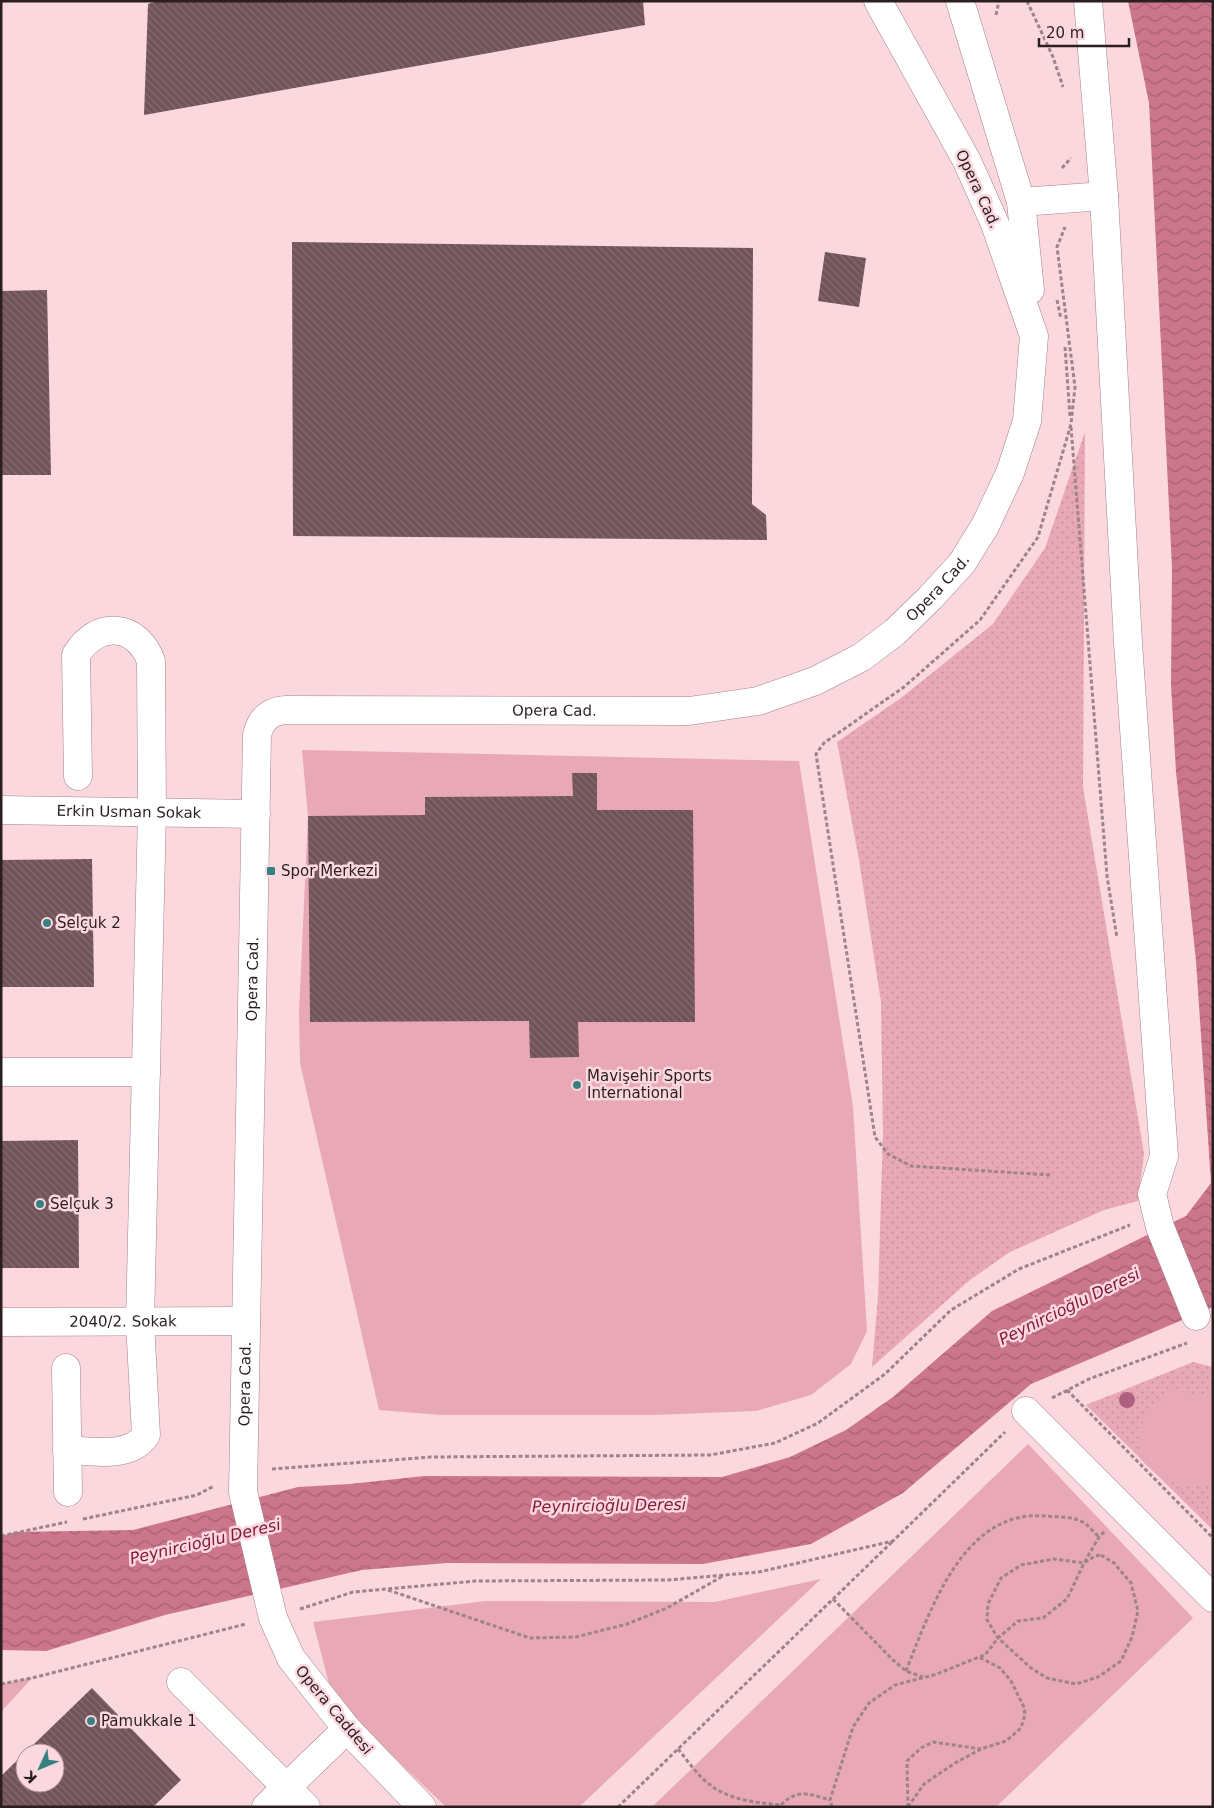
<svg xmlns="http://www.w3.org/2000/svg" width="1214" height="1808" viewBox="0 0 1214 1808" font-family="'DejaVu Sans',sans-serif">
<defs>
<pattern id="grass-dots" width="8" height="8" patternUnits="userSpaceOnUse" patternTransform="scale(1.25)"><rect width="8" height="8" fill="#e9a8b6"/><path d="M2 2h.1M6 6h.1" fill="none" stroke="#c8909c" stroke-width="1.8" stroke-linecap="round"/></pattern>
<pattern id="water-waves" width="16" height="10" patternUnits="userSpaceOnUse" patternTransform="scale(1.25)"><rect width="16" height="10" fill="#cc768c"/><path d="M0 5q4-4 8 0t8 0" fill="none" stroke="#a66072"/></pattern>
<pattern id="building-back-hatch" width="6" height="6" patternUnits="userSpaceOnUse" patternTransform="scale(1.25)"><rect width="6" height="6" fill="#715359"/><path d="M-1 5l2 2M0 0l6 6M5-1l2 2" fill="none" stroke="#846d72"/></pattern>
</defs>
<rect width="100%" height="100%" fill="#fbd7de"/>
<path fill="url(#grass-dots)" d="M1085 432 1083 787 1144 1154 1138 1201 1104 1210 1010 1252 970 1280 872 1367 878 1297 883 1133 881 1002 859 860 837 742 901 698 993 624 1045 548Z
M1193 1362 1213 1367V1405L1207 1397V1485L1213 1479V1530L1086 1405Z"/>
<path fill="#e9a8b6" d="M302 750 799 761 853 1107 867 1331 851 1364 811 1395 756 1411 654 1415H441L379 1410 300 1063 299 1012 308 816Z
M1169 1388 1207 1397 1213 1405V1479L1208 1485H1178L1156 1474 1140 1459 1143 1417Z
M1028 1444 1193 1618 996 1807H652Z
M821 1579 579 1807H446L333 1699 313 1622 486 1601 715 1602Z
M32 1678 1 1712V1684Z"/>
<path fill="url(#water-waves)" d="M1128 1H1213V1307L1031 1384 903 1493 811 1544 703 1564 447 1563 362 1570 165 1615 46 1651 1 1650V1536L17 1532 133 1530 298 1487 350 1484 424 1476 722 1477 790 1457 846 1430 893 1397 992 1311 1186 1216 1211 1183 1196 961 1176 772 1171 685 1172 567 1149 103Z"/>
<path fill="url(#building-back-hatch)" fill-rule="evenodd" d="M158 1H643L645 25 144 115 148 4Z
M292 242 753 248 752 504 766 515 767 540 293 536Z
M825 252 866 258 859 307 818 301Z
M47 290 51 475H1V291Z
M572 773H597V810H693L695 1022H578L579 1057 530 1058 529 1021 310 1022 308 816 425 815V797L573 796Z
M92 859 94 987H1V860Z
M78 1140 79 1268H1V1141Z
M92 1688 181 1780 153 1807H1V1776ZM25 1753H55V1783H25Z"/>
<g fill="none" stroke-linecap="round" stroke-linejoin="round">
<defs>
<g id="minor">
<path d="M960 1 1021 202 1030 290"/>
<path d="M1088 1 1104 196 1128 643 1164 1156 1152 1194 1160 1227 1196 1316"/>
<path d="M1021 202 1104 196"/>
<path id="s1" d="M1 810 256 814"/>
<path d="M1 1072H146"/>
<path id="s2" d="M1 1322 246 1321"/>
<path d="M66 1368 68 1492"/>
<path d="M1026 1411 1213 1598"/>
<path d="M67 1450C92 1451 130 1459 146 1435L140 1322 152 812 151 661C137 623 97 620 76 655L78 776"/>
<path d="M181 1682 306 1807"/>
<path d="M266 1807 347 1729"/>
<path id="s3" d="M422 1807 347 1729 291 1658 273 1618 243 1492 257 735C261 719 270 711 286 710L689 711 758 701 815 681 862 657 895 632 930 598 962 563 985 526 1010 473 1027 421 1034 336 995 224 967 161 878 1"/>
</g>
</defs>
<use href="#minor" stroke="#a38389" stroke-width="29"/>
<path stroke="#9e848a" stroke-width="3" stroke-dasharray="4 2.5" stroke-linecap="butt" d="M1027 1 1053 57 1063 87
M996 15 999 1
M1062 168 1071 158
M1057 300 1061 319
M1065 347 1070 416
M1071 427 1107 876 1117 938
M1050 1175 911 1166 888 1154 875 1137 816 754 824 743 904 687 980 620 1038 537 1071 424 1075 387 1057 247 1065 227
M1067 1390 1213 1538
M1052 1398 1089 1379 1187 1343
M272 1469 431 1457 710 1455 775 1443 818 1423 885 1374 951 1310 1019 1269 1130 1225
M83 1519 197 1495 214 1486
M1 1536 67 1522
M1101 1555 1114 1563 1131 1583 1138 1611 1132 1637 1121 1661 1098 1677 1076 1684 1047 1678 1031 1668 998 1638 987 1620 988 1604 1001 1578 1021 1565 1054 1559 1084 1563 1095 1556Z
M388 1590 530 1638 576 1637 627 1624 667 1608 723 1576
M833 1599 893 1660 906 1671 923 1677
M300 1609 353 1592 476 1581 668 1580 759 1572 893 1541 1005 1432
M906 1671C930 1611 963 1509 1045 1516 1057 1517 1075 1516 1086 1524 1090 1528 1095 1533 1099 1537
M1 1684 32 1678 246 1624
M678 1749C688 1761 697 1775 709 1784 728 1800 758 1803 781 1805
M781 1805C798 1788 809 1794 830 1800
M618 1807 893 1541
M832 1807 830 1800 853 1727 869 1703 895 1685 937 1674 979 1657 985 1655 998 1638 1018 1621 1043 1618 1067 1599 1084 1563 1099 1537 1106 1530
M908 1807 924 1784 955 1763 981 1749 1006 1741 1021 1728 1025 1715 1024 1707 1011 1681 1000 1668 979 1657
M908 1807 907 1761 921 1748 933 1742 981 1749"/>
<use href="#minor" stroke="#fff" stroke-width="28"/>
</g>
<circle fill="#ae617f" cx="1127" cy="1400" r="8"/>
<g fill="#388182" stroke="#fbd7de" stroke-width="2">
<rect x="266" y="866" width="10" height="10" rx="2.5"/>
<circle cx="47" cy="923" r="5"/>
<circle cx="577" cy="1085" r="5"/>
<circle cx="40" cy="1204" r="5"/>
<circle cx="91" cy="1721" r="5"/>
</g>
<g text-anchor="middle" stroke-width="5" stroke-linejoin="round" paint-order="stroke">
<g font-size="15" fill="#2b1e21" stroke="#fbd7de">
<text transform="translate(978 189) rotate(65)" y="5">Opera Cad.</text>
<text dy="5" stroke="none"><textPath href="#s3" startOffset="1859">Opera Cad.</textPath></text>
<text dy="5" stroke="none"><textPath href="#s3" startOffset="1439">Opera Cad.</textPath></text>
<text dy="5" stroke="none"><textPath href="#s1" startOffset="128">Erkin Usman Sokak</textPath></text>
<text dy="5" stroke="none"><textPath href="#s3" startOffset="885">Opera Cad.</textPath></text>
<text dy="5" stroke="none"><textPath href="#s2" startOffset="122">2040/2. Sokak</textPath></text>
<text dy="5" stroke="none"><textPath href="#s3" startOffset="480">Opera Cad.</textPath></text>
<text transform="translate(334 1710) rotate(50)" y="5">Opera Caddesi</text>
</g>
<g font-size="15" fill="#2b1e21" stroke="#fbd7de" text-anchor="start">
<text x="281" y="876">Spor Merkezi</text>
<text x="57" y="928">Selçuk 2</text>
<text x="587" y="1081">Mavişehir Sports<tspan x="587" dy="17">International</tspan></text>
<text x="50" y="1209">Selçuk 3</text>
<text x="101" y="1726">Pamukkale 1</text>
</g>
<g font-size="16" font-style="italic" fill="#821a40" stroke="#fbd7de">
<text transform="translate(1069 1306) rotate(-26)" y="6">Peynircioğlu Deresi</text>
<text transform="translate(609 1505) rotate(-1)" y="6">Peynircioğlu Deresi</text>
<text transform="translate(205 1541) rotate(-13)" y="6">Peynircioğlu Deresi</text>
</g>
</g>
<rect width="1214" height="1808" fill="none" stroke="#2b1e21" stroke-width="5"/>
<g transform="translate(40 1768) rotate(226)"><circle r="24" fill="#fbd7de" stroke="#a88d92"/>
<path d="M0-4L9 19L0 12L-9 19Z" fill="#388182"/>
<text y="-8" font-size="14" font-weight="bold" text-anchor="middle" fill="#2b1e21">K</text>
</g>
<path d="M1039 38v8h90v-8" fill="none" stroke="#2b1e21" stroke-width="2.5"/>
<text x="1046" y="38" font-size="15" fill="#2b1e21" stroke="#fbd7de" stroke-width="4" paint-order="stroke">20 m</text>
</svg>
